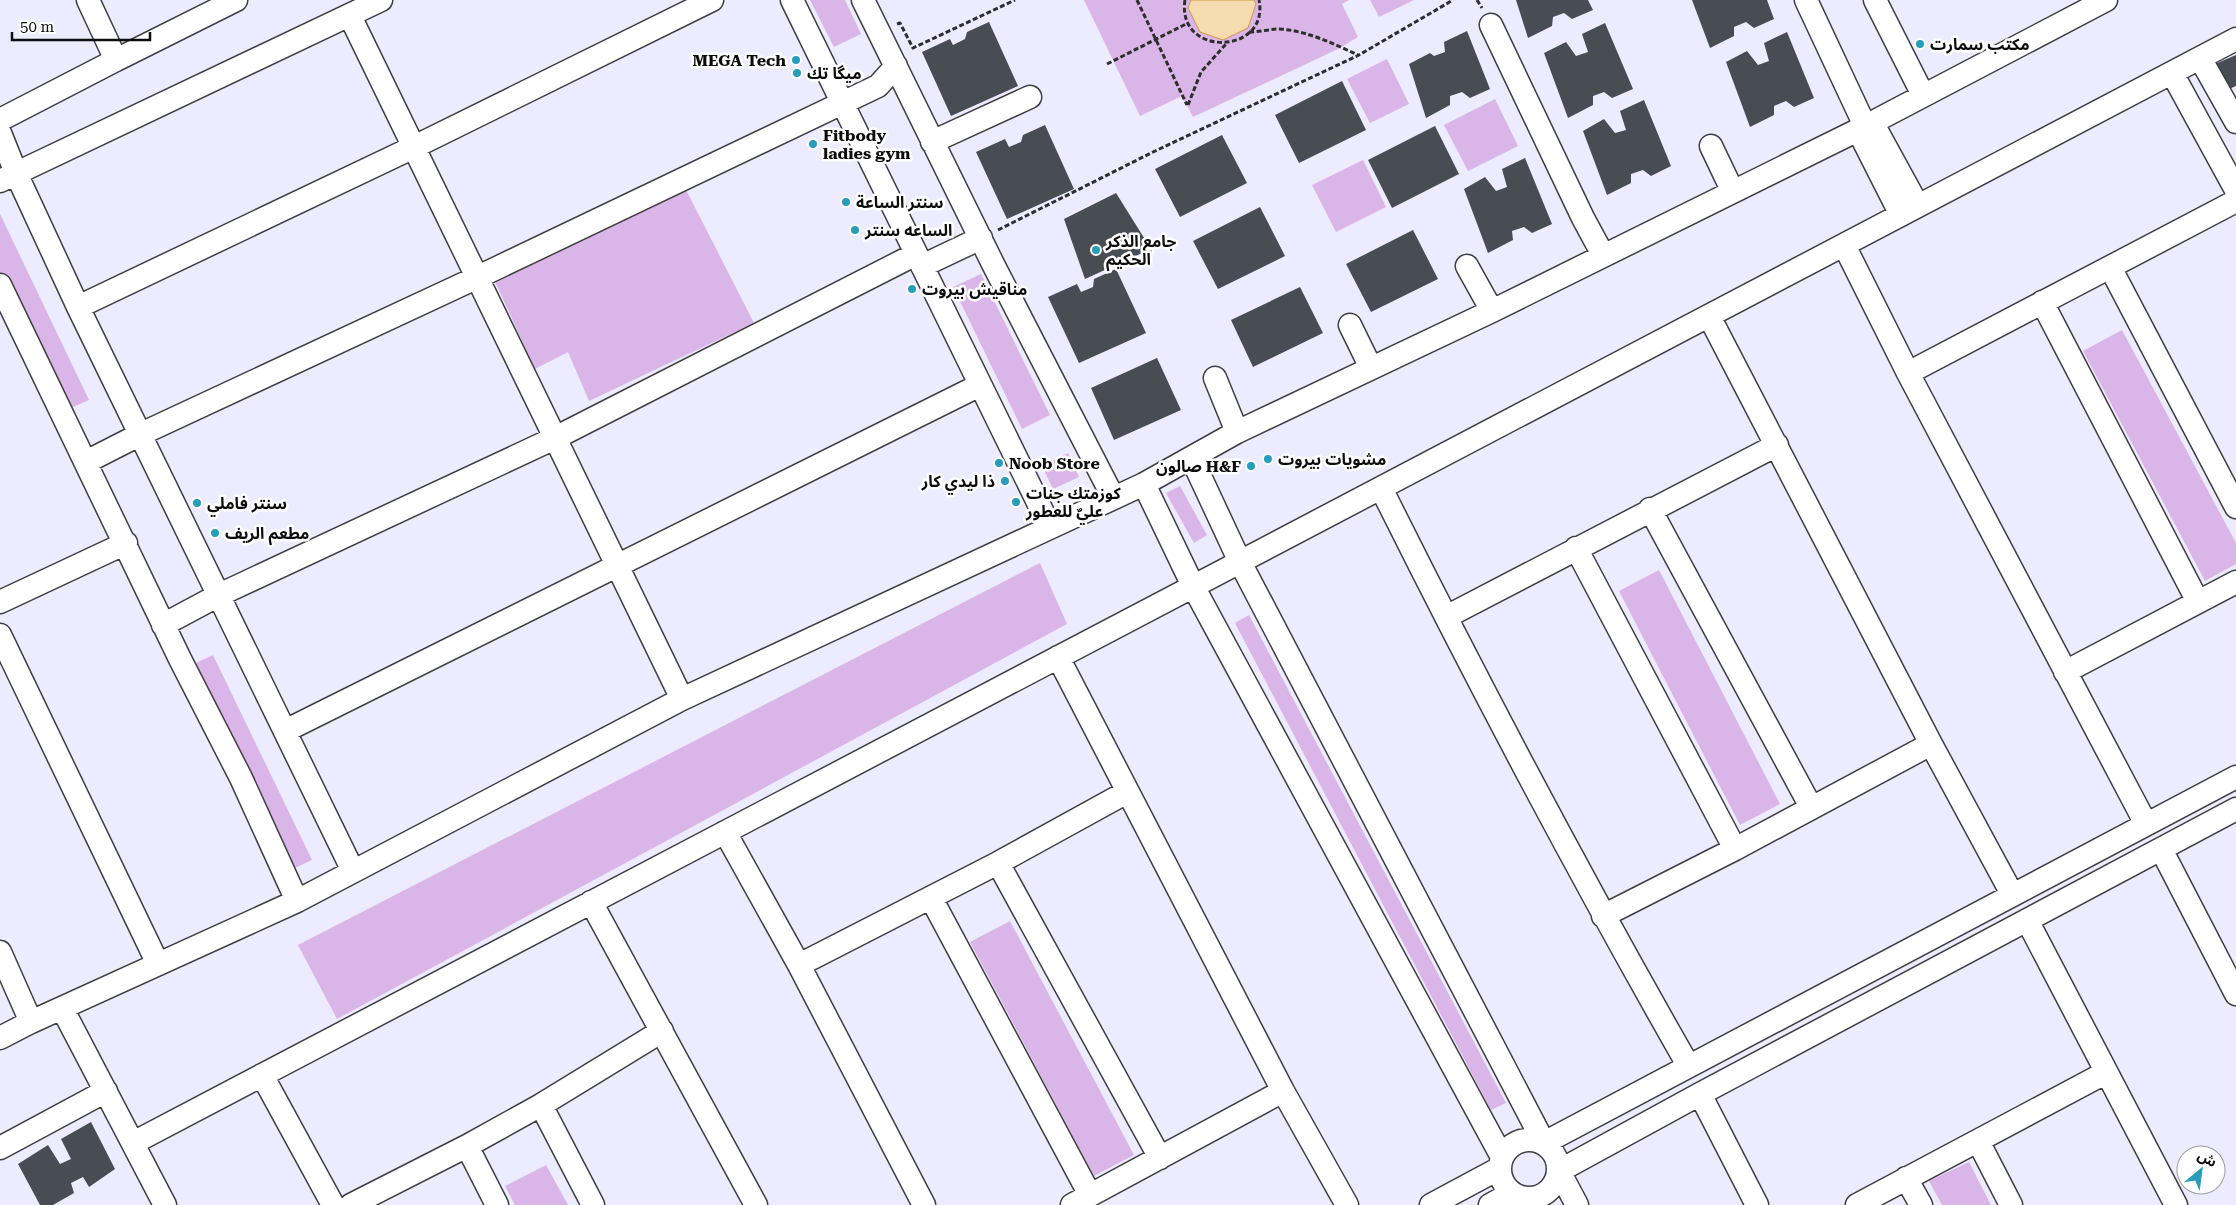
<svg xmlns="http://www.w3.org/2000/svg" width="2236" height="1205" viewBox="0 0 2236 1205" font-family="'Roboto Serif','Noto Sans Arabic',serif">
<rect width="100%" height="100%" fill="#ecebff"/>
<path fill="#dab5e8" d="M810 0H845L861 34 834 47Z
M1084 0H1349L1342 4 1358 37 1338 49 1193 117 1182 96 1140 116Z
M1370 0H1414L1379 17Z
M1387 59 1409 104 1370 123 1347 79Z
M1495 99 1518 146 1468 171 1444 125Z
M1363 160 1386 207 1336 232 1312 185Z
M684 186 754 323 589 401 568 352 535 369 492 275Z
M0 214 89 400 62 412 0 283Z
M981 274 1050 415 1022 429 953 287Z
M2122 330 2236 543V564L2205 581 2083 351Z
M1068 453 1079 477 1053 489 1042 466Z
M1180 486 1207 535 1194 543 1166 493Z
M1040 563 1067 624 337 1019 298 945Z
M1659 570 1780 804 1740 825 1619 591Z
M1249 615 1506 1103 1491 1110 1235 623Z
M213 655 312 860 286 872 187 667Z
M1010 921 1134 1155 1094 1176 970 942Z
M1969 1162 1991 1205H1942L1929 1181Z
M546 1165 568 1205H515L505 1186Z"/>
<path fill="#f6dbb0" stroke="#cd9837" d="M1191 0H1254L1256 4 1248 28 1223 40 1200 32 1188 8Z"/>
<path fill="#484d54" d="M1516 0H1588L1593 10 1572 19 1564 13 1553 17 1552 26 1528 38Z
M1692 0H1767L1774 19 1754 28 1746 22 1734 27V36L1710 48Z
M989 22 1018 86 951 116 922 52 950 39 953 45 965 39 967 32Z
M1605 23 1633 89 1612 98 1604 92 1593 96V105L1568 118 1544 53 1566 42 1576 56 1588 52 1582 34Z
M1467 31 1490 89 1470 98 1462 92 1450 96V105L1426 118 1409 64 1430 53 1434 56 1445 52 1444 42Z
M1787 32 1814 98 1794 107 1786 101 1774 106V115L1750 127 1726 62 1747 51 1758 65 1769 61 1764 43Z
M2236 55V86L2229 89 2215 64Z
M1342 81 1366 130 1299 163 1275 115Z
M1644 100 1671 166 1651 176 1643 170 1631 174V183L1607 195 1583 131 1604 119 1615 133 1626 130 1620 111Z
M1045 125 1074 189 1007 219 976 152 1005 139 1009 147 1021 142 1023 135Z
M1435 126 1459 174 1392 208 1368 160Z
M1222 135 1247 183 1180 217 1155 169Z
M1525 158 1552 224 1532 233 1524 227 1512 231 1513 240 1488 253 1464 189 1485 177 1496 191 1507 187 1502 169Z
M1116 193 1151 249 1085 279 1064 219Z
M1260 207 1285 256 1218 289 1193 241Z
M1413 230 1438 279 1371 312 1346 264Z
M1116 269 1146 333 1079 363 1048 297 1077 284 1081 292 1093 287 1094 279Z
M1300 287 1323 333 1253 367 1231 320Z
M1157 358 1181 410 1114 440 1091 388Z
M91 1122 115 1169 89 1187 83 1177 71 1183 74 1193 53 1205H40L18 1164 48 1145 60 1164 71 1159 61 1139Z"/>
<g fill="none" stroke-linecap="round" stroke-linejoin="round">
<defs>
<path id="minor" d="M88 0 116 60 236 0
M792 0 1050 527
M863 0 993 264 1113 497
M1806 0 1865 126
M1875 0 1923 95
M350 16 682 699
M1491 25 1583 218 1603 255
M2200 58 2236 122
M2172 73 2236 190
M0 120 116 60
M1872 122 1918 206
M1858 130 1901 215
M0 133 16 173 78 307 353 871
M932 142 1030 97
M1711 146 1732 190
M0 181 381 0
M1844 245 1908 373 2146 824
M922 266 981 238
M1467 266 1492 311
M2110 267 2236 507
M0 285 180 659 241 778 297 901
M2042 302 2198 602
M78 307 414 147 712 0
M1709 316 1931 744 2012 894
M1350 325 1371 368
M1908 373 2236 201
M1215 378 1237 432
M1192 459 1240 562 1544 1143 2236 777
M86 462 141 434 478 277 878 86 896 66
M1144 484 1193 586 1502 1157
M1381 488C1478 683 1580 876 1688 1065
M1650 509 1811 807
M1576 548 1735 849
M0 602 126 543
M1446 617 1777 445
M163 625 219 595 555 438 916 254
M0 635 158 964
M1058 657 1283 1091 1347 1205
M2065 672 2236 582
M285 731 980 385
M725 832 799 965 924 1205
M2161 849 2236 994
M998 863 1160 1158
M931 898 1090 1195
M591 902 756 1205
M1603 916 1735 849 1931 744
M2027 920 2176 1205
M0 952 31 1022
M799 965 998 863 1127 792
M62 1008 165 1205
M0 1038 31 1022 297 901 682 699 1144 484 1237 432 1492 311 1858 130 2106 0
M262 1075 333 1205
M1700 1094 1757 1205
M541 1105 593 1205
M1500 1169a29 29 0 1 1 58 0a29 29 0 1 1-58 0Z
M1978 1141 2011 1205
M133 1143 2236 39
M467 1146 497 1205
M0 1148 106 1091
M1906 1178 1921 1205
M351 1205 467 1146 541 1105 662 1031
M1072 1205 1283 1091
M1431 1205 1500 1168
M1490 1205 1512 1193
M1577 1205 1559 1171 1700 1094 2236 809
M1857 1205 2105 1073"/>
</defs>
<use href="#minor" stroke="#3f3f3f" stroke-width="25"/>
<path stroke="#2e2e2e" stroke-width="3" stroke-dasharray="5 2.5" stroke-linecap="butt" d="M1137 0 1187 105
M1185 0C1176 58 1270 55 1259 0
M1477 0 1482 8
M897 24 900 23 913 48 1015 0
M1249 32C1260 32 1270 29 1280 29 1308 31 1334 44 1358 55
M1107 64 1188 23
M1188 105 1201 72 1226 44
M998 230 1153 152 1359 55 1453 0"/>
<use href="#minor" stroke="#fff" stroke-width="22"/>
</g>
<g fill="#259dbb" stroke="#fff" stroke-width="2">
<circle cx="1920" cy="44" r="5"/>
<circle cx="796" cy="60" r="5"/>
<circle cx="797" cy="73" r="5"/>
<circle cx="813" cy="144" r="5"/>
<circle cx="846" cy="202" r="5"/>
<circle cx="855" cy="230" r="5"/>
<circle cx="1096" cy="250" r="5"/>
<circle cx="912" cy="289" r="5"/>
<circle cx="1268" cy="459" r="5"/>
<circle cx="999" cy="463" r="5"/>
<circle cx="1251" cy="466" r="5"/>
<circle cx="1005" cy="481" r="5"/>
<circle cx="1016" cy="502" r="5"/>
<circle cx="197" cy="503" r="5"/>
<circle cx="215" cy="533" r="5"/>
</g>
<g text-anchor="middle" stroke-width="5" stroke-linejoin="round" paint-order="stroke">
<g font-size="16" font-weight="bold" fill="#0c0c0c" stroke="#fff" text-anchor="start">
<text x="1930" y="50">مكتب سمارت</text>
<text x="786" y="66" text-anchor="end">MEGA Tech</text>
<text x="807" y="79">ميگا تك</text>
<text x="823" y="141">Fitbody<tspan x="823" dy="18">ladies gym</tspan></text>
<text x="856" y="208">سنتر الساعة</text>
<text x="865" y="236">الساعه سنتر</text>
<text x="1106" y="247">جامع الذكر<tspan x="1106" dy="18">الحكيم</tspan></text>
<text x="922" y="295">مناقيش بيروت</text>
<text x="1278" y="465">مشويات بيروت</text>
<text x="1009" y="469">Noob Store</text>
<text x="1241" y="472" text-anchor="end">صالون H&amp;F</text>
<text x="995" y="487" text-anchor="end">ذا ليدي كار</text>
<text x="1026" y="499">كوزمتك جنات<tspan x="1026" dy="18">عليٌ للعطور</tspan></text>
<text x="207" y="509">سنتر فاملي</text>
<text x="225" y="539">مطعم الريف</text>
</g>
</g>
<g transform="translate(2201 1170) rotate(29)"><circle r="24" fill="#ffffff" stroke="#9e9e9e"/>
<path d="M0-4L9 19L0 12L-9 19Z" fill="#259dbb"/>
<text y="-8" font-size="14" font-weight="bold" text-anchor="middle" fill="#0c0c0c">ش</text>
</g>
<path d="M12 32v8h138v-8" fill="none" stroke="#0c0c0c" stroke-width="2.5"/>
<text x="20" y="32" font-size="15" fill="#0c0c0c" stroke="#ffffff" stroke-width="4" paint-order="stroke">50 m</text>
</svg>
